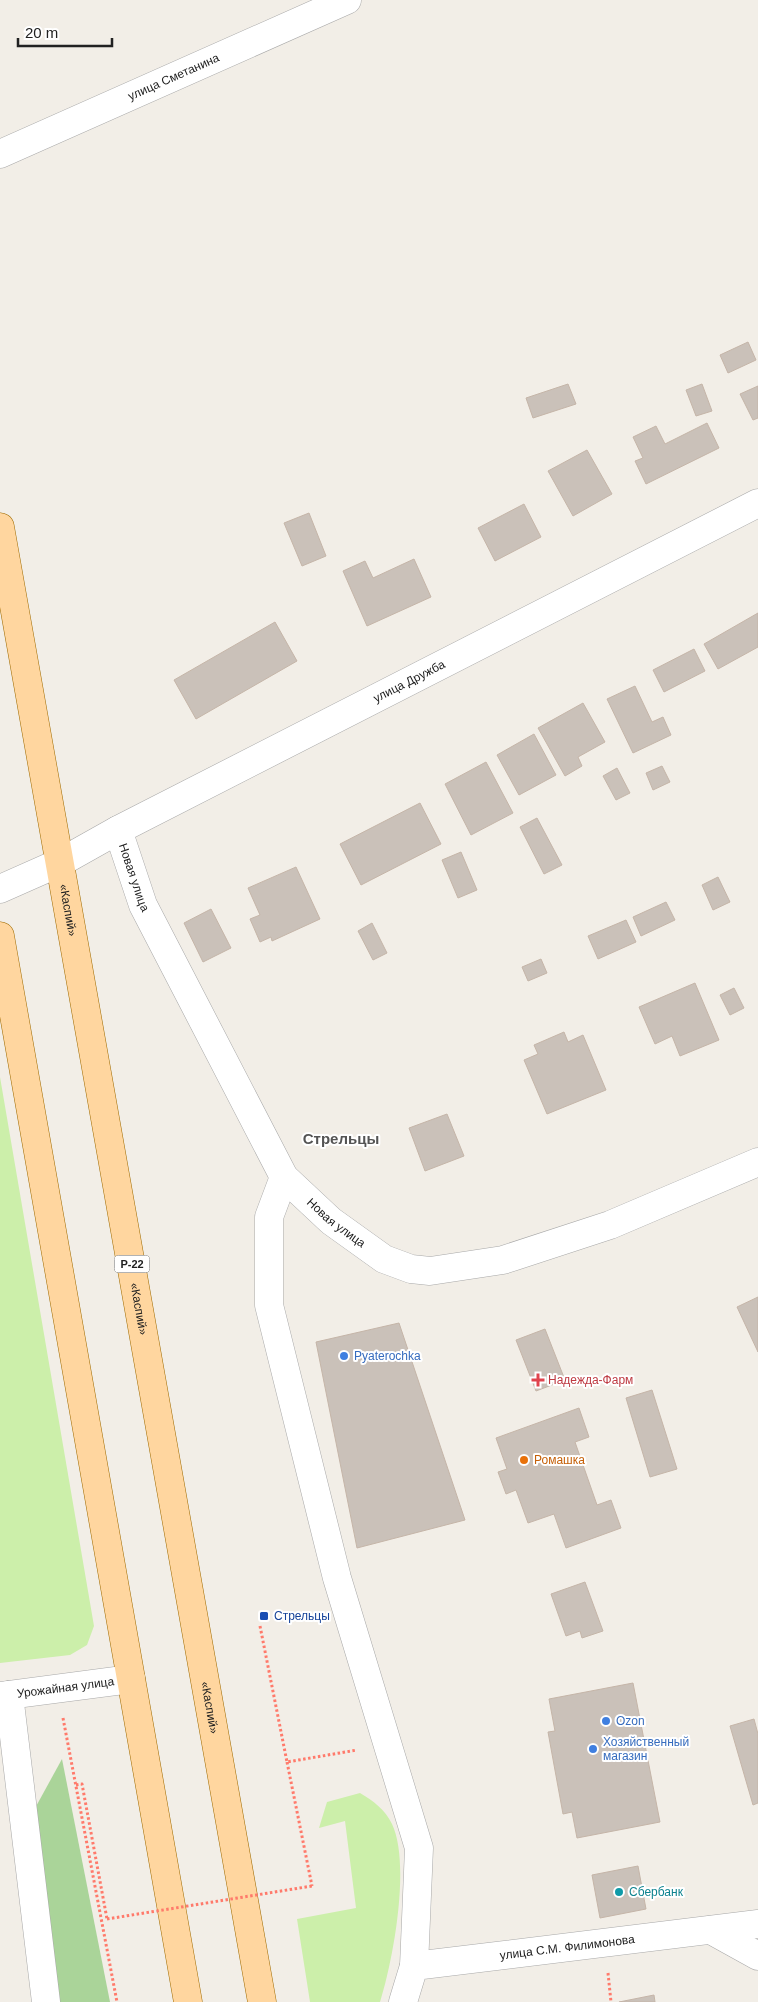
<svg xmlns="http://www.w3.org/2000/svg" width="758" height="2002" viewBox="0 0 758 2002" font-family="Arial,sans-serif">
<rect width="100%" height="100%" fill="#f2eee7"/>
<path fill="#ccefaa" d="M0 1077 94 1626 87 1645 70 1655 0 1663Z
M360 1793C373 1801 385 1809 392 1824 411 1864 393 1961 380 2002H310L297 1919 356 1908 345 1821 319 1828 327 1802Z"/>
<path fill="#aad499" d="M62 1759 110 2002H57L28 1821Z"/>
<path fill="#cac1b9" stroke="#c5b5a8" d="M748 342 756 360 728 373 720 355Z
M568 384 576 404 533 418 526 398Z
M702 384 712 411 696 416 686 390Z
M758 386V418L753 420 740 394Z
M707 423 719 448 646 484 635 461 643 458 633 437 656 426 665 444Z
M587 450 612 494 573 516 548 471Z
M524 504 541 537 495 561 478 528Z
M309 513 326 556 302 566 284 523Z
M414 559 431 597 367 626 343 571 365 561 373 578Z
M758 613V647L718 669 704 644Z
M275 622 297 661 196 719 174 680Z
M694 649 705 671 664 692 653 670Z
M635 686 652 722 663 717 671 735 633 753 607 699Z
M583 703 605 742 578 757 582 766 565 776 538 728Z
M534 734 556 775 519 795 497 755Z
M486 762 513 813 471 835 445 784Z
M662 766 670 782 653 790 646 773Z
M617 768 630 793 616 800 603 776Z
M420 803 441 844 361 885 340 844Z
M537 818 562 865 544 874 520 827Z
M461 852 477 890 458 898 442 860Z
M296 867 320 919 272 941 271 937 260 942 250 919 260 915 248 888Z
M718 877 730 902 713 910 702 885Z
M666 902 675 920 641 936 633 917Z
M211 909 231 948 203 962 184 923Z
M626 920 636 942 598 959 588 936Z
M372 923 387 953 373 960 358 931Z
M541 959 547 973 528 981 522 967Z
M695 983 719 1040 680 1056 672 1036 655 1044 639 1007Z
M734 988 744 1008 730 1015 720 995Z
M564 1032 568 1042 583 1035 606 1090 547 1114 524 1060 538 1054 534 1045Z
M447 1114 464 1156 425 1171 409 1128Z
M758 1297V1352L737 1307Z
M399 1323 465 1520 357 1548 316 1342Z
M545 1329 565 1380 536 1391 516 1340Z
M652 1390 677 1469 650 1477 626 1398Z
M579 1408 589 1437 575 1442 597 1505 611 1500 621 1528 566 1548 554 1514 528 1523 516 1490 506 1494 498 1472 507 1469 496 1438Z
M585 1582 603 1631 582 1638 580 1631 566 1636 551 1594Z
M633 1683 660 1822 577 1838 572 1812 563 1814 548 1732 555 1731 549 1699Z
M754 1719 758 1734V1803L753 1805 730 1726Z
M638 1866 646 1909 600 1918 592 1875Z
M654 1995 655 2002H619Z"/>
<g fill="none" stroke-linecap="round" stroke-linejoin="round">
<defs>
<g id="minor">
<path id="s1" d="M0 154 347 0"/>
<path id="s2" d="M118 830 143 905 284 1177 331 1221 384 1259 411 1269 430 1271 503 1260 610 1225 758 1162"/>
<path id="s3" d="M0 889 61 862 118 830 758 503"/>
<path d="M284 1177 269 1217V1305L337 1578 419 1848 414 1966"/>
<path d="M9 1695 46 2002"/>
<path id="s4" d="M0 1696 131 1679"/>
<path d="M711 1930 758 1956"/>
<path id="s5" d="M403 2002 414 1966 758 1924"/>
</g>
<g id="major">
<path id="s6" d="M0 527 262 2002"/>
<path d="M0 936 188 2002"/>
</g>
</defs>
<use href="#minor" stroke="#a8a8a8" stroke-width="29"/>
<use href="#major" stroke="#9e6a00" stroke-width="29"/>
<path stroke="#ff7a6b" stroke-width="3" stroke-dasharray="2.5 2.5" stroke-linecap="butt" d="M260 1626 287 1762 357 1750
M63 1718 117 2002
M287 1762 312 1886
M76 1785 82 1784 107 1919
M608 1973 611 2002"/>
<use href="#minor" stroke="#fff" stroke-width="28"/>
<use href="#major" stroke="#ffd69f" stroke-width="28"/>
<path stroke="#ff7a6b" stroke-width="3" stroke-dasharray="2.5 2.5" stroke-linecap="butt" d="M107 1919 312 1886"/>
</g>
<g fill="#3f7fe0" stroke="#fff" stroke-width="2">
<circle cx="344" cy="1356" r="5"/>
<circle cx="606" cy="1721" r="5"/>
<circle cx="593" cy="1749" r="5"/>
</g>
<path fill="#e0444e" stroke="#fff" stroke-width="2" d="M535.5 1372.5h5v5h5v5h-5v5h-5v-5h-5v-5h5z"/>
<circle fill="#e8710a" stroke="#fff" stroke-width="2" cx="524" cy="1460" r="5"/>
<rect fill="#1a4fb4" stroke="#fff" stroke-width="2" x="259" y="1611" width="10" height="10" rx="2.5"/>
<circle fill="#0f9aa8" stroke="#fff" stroke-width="2" cx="619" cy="1892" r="5"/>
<g text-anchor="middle" stroke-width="4" stroke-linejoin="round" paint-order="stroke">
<rect fill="#fff" stroke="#646464" stroke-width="1" x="114.5" y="1255.5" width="35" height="17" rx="4"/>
<g font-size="11" font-weight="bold" fill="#212121">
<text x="132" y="1268">Р-22</text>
</g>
<g font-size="12" fill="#212121" stroke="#fff">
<text dy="4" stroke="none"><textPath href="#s1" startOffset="190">улица Сметанина</textPath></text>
<text dy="4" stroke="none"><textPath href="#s3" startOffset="459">улица Дружба</textPath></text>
<text dy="4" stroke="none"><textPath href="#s2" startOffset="50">Новая улица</textPath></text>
<text dy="4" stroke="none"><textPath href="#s6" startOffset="389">«Каспий»</textPath></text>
<text dy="4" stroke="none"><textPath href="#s2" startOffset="455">Новая улица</textPath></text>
<text dy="4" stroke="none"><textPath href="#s6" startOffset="794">«Каспий»</textPath></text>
<text dy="4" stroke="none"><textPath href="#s4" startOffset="66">Урожайная улица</textPath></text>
<text dy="4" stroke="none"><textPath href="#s6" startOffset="1199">«Каспий»</textPath></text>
<text dy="4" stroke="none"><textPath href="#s5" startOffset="192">улица С.М. Филимонова</textPath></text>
</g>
<g font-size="12" fill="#366cbe" stroke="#fff" text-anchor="start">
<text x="354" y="1360">Pyaterochka</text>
<text x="616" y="1725">Ozon</text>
<text x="603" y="1746">Хозяйственный<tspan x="603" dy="14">магазин</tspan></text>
</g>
<g font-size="12" fill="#be3a42" stroke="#fff" text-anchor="start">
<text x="548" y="1384">Надежда-Фарм</text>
</g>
<g font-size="12" fill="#c56008" stroke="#fff" text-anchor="start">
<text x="534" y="1464">Ромашка</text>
</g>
<g font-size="12" fill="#164399" stroke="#fff" text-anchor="start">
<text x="274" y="1620">Стрельцы</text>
</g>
<g font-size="12" fill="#0d838f" stroke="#fff" text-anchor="start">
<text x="629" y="1896">Сбербанк</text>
</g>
<g font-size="15" font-weight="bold" fill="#545454" stroke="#fff">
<text x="341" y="1144">Стрельцы</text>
</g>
</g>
<path d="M18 38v8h94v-8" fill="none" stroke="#212121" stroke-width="2.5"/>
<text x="25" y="38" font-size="15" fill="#212121" stroke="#ffffff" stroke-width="4" paint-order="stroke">20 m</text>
</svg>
